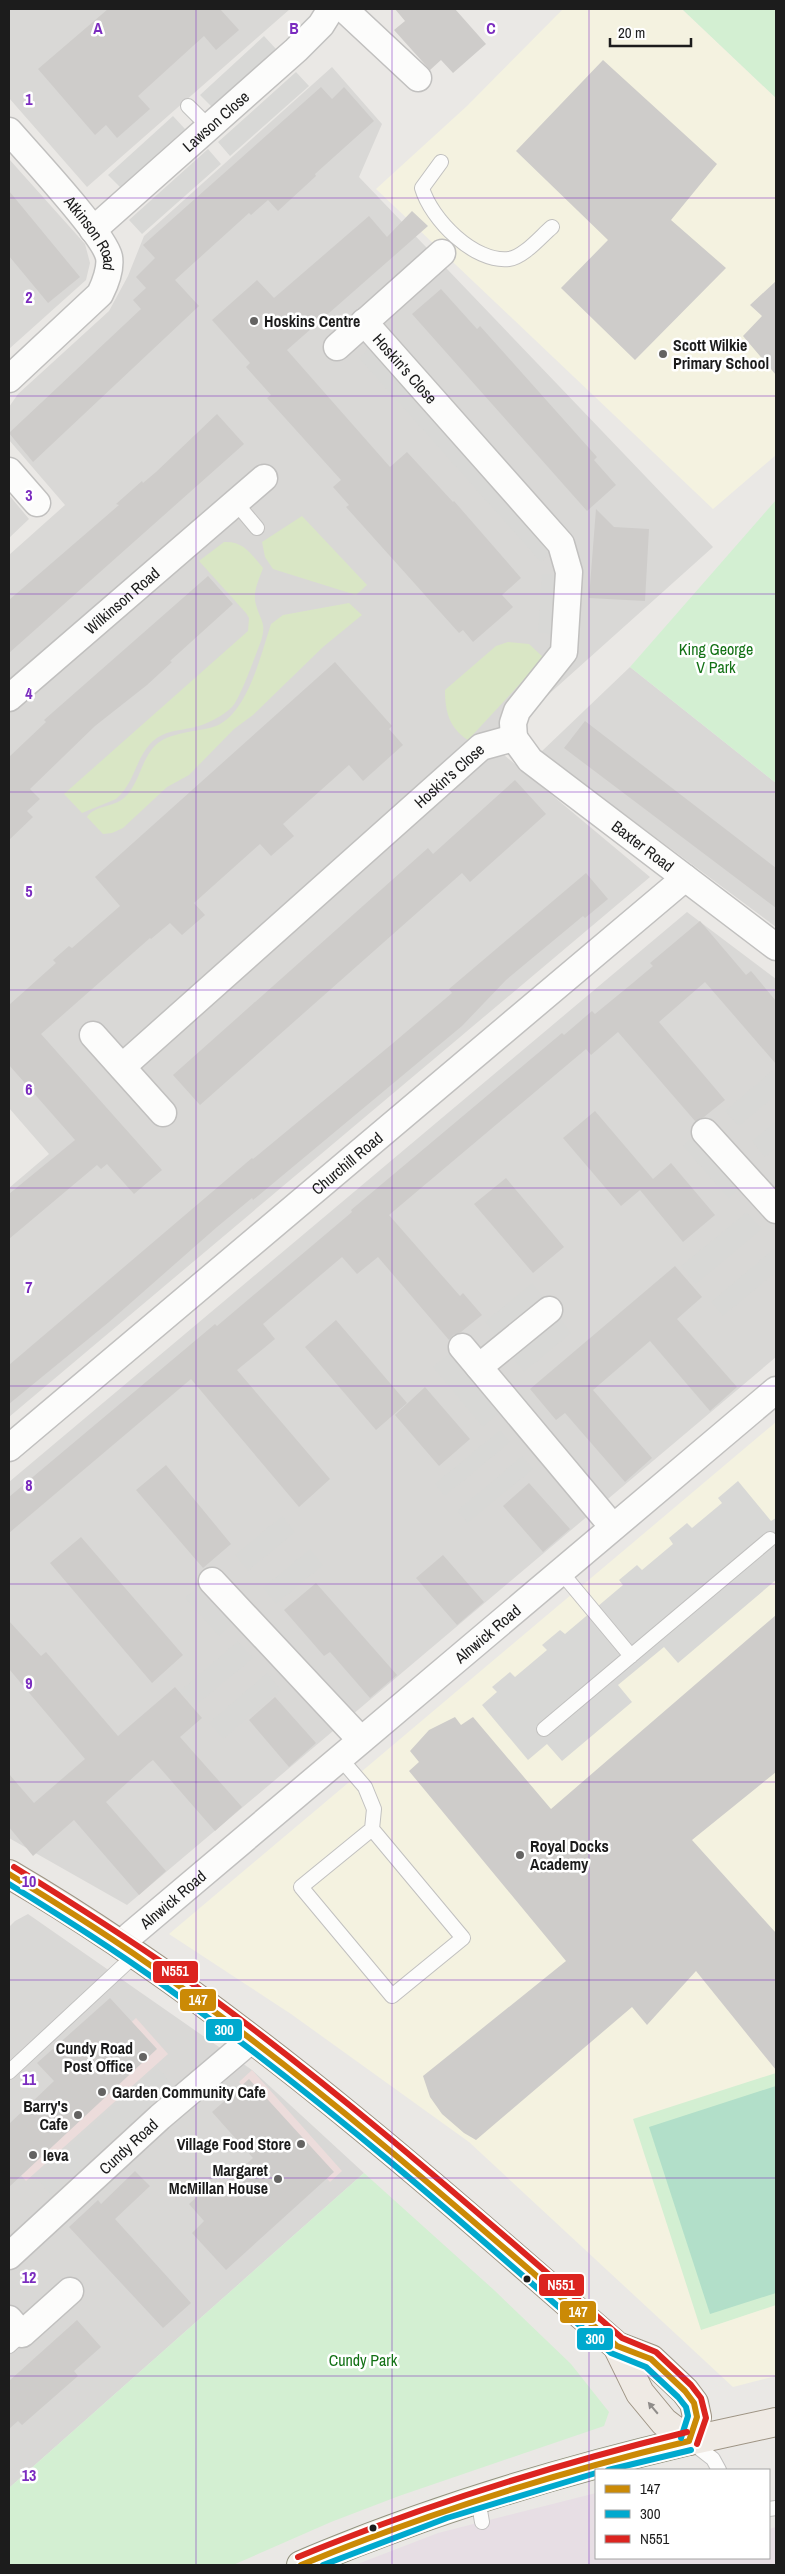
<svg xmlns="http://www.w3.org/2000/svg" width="785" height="2574" viewBox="0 0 785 2574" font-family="'Archivo Narrow',sans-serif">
<rect width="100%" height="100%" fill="#eae8e5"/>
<path fill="#d9d8d6" d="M9 9H290L87 187 9 98Z
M332 67 382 124 359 177 713 547 492 745 650 877 9 1417V1188L49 1154 9 1108V555L65 505 9 440V407L18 394 109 311 128 276 144 236Z
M9 159 85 244 90 263 86 280 9 349Z
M9 495 29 519 9 538Z
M630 667 776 783V927L541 752Z
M687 912 776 979V1357L127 1905 9 1838V1482Z
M28 1914 252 2070 364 2173 9 2488V1927L15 1921Z"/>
<path fill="#ecdcdb" d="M136 2018 168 2054 26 2181 9 2162V2135Z
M252 2070 342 2171 330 2182 239 2082Z"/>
<path fill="#e7dee4" d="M596 2493V2558H769V2529L776 2527V2565H355L438 2533Z"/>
<path fill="#f4f2e0" d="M563 9H682L776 98V455L713 509 376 189 467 106Z
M776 1422V2376L733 2387 469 2142 291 2014 169 1934Z"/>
<path fill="#d8d8d6" d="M264 36 276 49 212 107 200 95Z
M296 72 309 86 230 156 218 142Z
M173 116 185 129 120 187 108 175Z
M208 149 221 164 142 234 129 220Z
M372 346 554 551 541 562 359 358Z
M542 574 560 575 557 634 538 633Z
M772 1071 776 1076V1095L739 1126 725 1111Z
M776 1121V1148L765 1157 752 1141Z
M695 1135 740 1188 729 1199 683 1146Z
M747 1212 762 1229 696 1284 681 1266Z
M776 1247V1272L723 1316 711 1302Z
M532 1283 545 1299 498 1338 485 1322Z
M559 1317 571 1333 524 1372 511 1356Z
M450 1353 500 1412 483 1427 433 1367Z
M500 1430 510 1442 445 1496 435 1484Z
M522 1456 533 1469 468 1523 457 1511Z
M738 1481 771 1521 776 1518V1580L678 1663 664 1647 618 1685 632 1702 562 1761 547 1744 528 1760 482 1705 497 1692 492 1687 510 1672 515 1677 547 1650 542 1645 560 1630 565 1634 623 1585 619 1580 637 1565 642 1570 673 1544 669 1538 687 1523 692 1528 722 1503 718 1498Z
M282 1516 295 1532 248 1571 235 1555Z
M310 1549 323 1565 276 1604 263 1588Z
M200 1585 233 1623 219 1636 185 1598Z
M238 1641 253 1658 194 1707 180 1691Z
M267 1673 281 1690 223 1739 209 1723Z
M157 2067 173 2085 51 2195 35 2177Z"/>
<path fill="#d9e6c5" d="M302 516 367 585 356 595 273 569 265 557 262 542Z
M224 542C244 541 251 554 263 568 259 580 252 592 256 605 260 620 267 623 261 641 256 654 240 699 232 707 223 716 207 724 195 727 179 731 163 730 150 744 137 758 134 780 121 794L116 799 82 813 64 794 248 631 249 618 246 613 199 561Z
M349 603 362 615 323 647 253 715 234 729 189 775 167 787 123 828 112 833 103 834 87 817C93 806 114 807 124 798 140 784 141 757 158 743 173 732 195 732 213 727 247 717 261 654 271 624L283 615Z
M508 642 529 644 544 658 468 740C449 728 445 711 445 690L496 646Z"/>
<path fill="#d3efd2" d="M682 9H776V98Z
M776 500V783L630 667Z
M776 2073V2305L701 2330 633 2119Z
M364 2173 494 2290 571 2364 609 2412 604 2426 399 2496 331 2522 233 2565H9V2488Z"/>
<path fill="#b2dfc9" d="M776 2086V2293L710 2314 649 2127Z"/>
<path fill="#ceccca" d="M108 9H220L239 30 216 50 204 36 138 96 150 109 117 138 106 125 95 135 38 69Z
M395 9H455L486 44 453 73 441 60 430 70 394 30 405 21Z
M603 60 717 164 671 220 726 268 635 360 561 288 608 240 516 151Z
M321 87 332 99 344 87 374 121 315 174 316 176 278 211 268 200 251 215 249 213 175 280 199 306 33 462 9 433 141 309 133 300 146 288 136 277 155 258 143 245Z
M9 191 80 277 48 303 9 256Z
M412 211 428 226 287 350 390 467 407 452 453 502 454 501 521 578 502 595 513 607 473 642 463 630 459 633 346 507 349 505 333 487 341 480 267 398 271 395 246 367 250 363 212 320 257 280 274 298 369 216 387 237Z
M776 281V375L743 336 762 316 750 305Z
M441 289 477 329 480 326 597 457 594 460 616 485 587 511 412 314Z
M217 414 244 444 9 653V600L119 505 116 504 142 481 143 483 156 472Z
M596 509 614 527 649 529 645 601 589 598Z
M208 576 233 604 170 661 172 662 147 685 95 726 30 789 40 799 27 811 33 817 9 840V757L46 722 44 720Z
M335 662 392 726 389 729 403 745 363 781 349 765 283 824 294 836 271 856 260 844 194 903 205 915 182 935 170 923 151 939 150 938 41 1034 162 1170 134 1194 107 1164 101 1169 97 1165 9 1239V1194L75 1140 9 1065V1005L56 963 53 960 69 946 72 948 120 906 95 877Z
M585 721 776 868V908L564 748Z
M515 780 546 814 470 882 462 873 200 1105 173 1075 428 848 433 854Z
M586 873 608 899 585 918 583 916 506 980 462 1026 253 1200 252 1198 217 1227 109 1322 9 1404V1365L252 1158 253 1159 392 1044 452 993 449 989Z
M700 921 746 975 751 971 776 1001V1064L705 982 659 1022 725 1100 704 1117 695 1121 618 1032 591 1055 586 1049 389 1215 460 1296 463 1293 482 1315 461 1332 453 1335 449 1340 378 1257 357 1274 342 1257 263 1324 275 1339 237 1370 330 1479 299 1507 191 1379 9 1533V1497L215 1324 217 1326 352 1212 351 1210 562 1033 564 1035 592 1011 595 1014 634 982 653 966 650 963Z
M595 1111 653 1179 671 1163 715 1215 683 1242 640 1190 652 1180 621 1206 563 1138Z
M506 1178 564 1247 533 1273 474 1204Z
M675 1266 702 1297 677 1319 737 1387 710 1411 650 1341 593 1390 652 1458 625 1482 565 1413 556 1420 530 1389Z
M336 1320 407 1403 376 1430 305 1347Z
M425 1387 470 1439 439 1466 395 1415Z
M166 1465 231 1544 203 1568 136 1490Z
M529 1483 570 1529 543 1552 503 1506Z
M81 1537 183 1655 152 1683 50 1563Z
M443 1555 484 1602 457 1625 416 1578Z
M316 1583 397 1675 370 1698 330 1652 324 1656 284 1610Z
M776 1615V1772L692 1840 776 1933V2070L696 1971 647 2025 632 2007 476 2140 464 2133 442 2114 430 2097 423 2076 566 1961 409 1771 419 1762 410 1751 429 1730 455 1717 461 1725 473 1717 551 1809Z
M9 1621 41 1656 46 1652 118 1736 175 1687 202 1718 180 1737 242 1807 215 1831 153 1760 149 1763 106 1802 166 1871 139 1895 74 1820 33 1856 9 1827V1774L34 1803 85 1759 9 1669Z
M275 1697 316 1743 289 1767 249 1720Z
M110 1998 157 2049 9 2187V2124L54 2081 37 2063Z
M249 2079 334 2172 226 2270 192 2233 204 2221 189 2204 210 2185 216 2191 253 2158 212 2112Z
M135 2171 150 2186 115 2219 191 2303 163 2328 69 2227 98 2200 101 2204Z
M77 2320 101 2347 74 2371 78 2376 22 2425 18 2421 9 2429V2381Z"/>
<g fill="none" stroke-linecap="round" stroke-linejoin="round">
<defs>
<path id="lane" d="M188 106 209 127
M441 162 422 188C431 219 474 263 509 259 524 257 541 236 552 227
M236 503 257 528
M561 1572 631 1656
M544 1729 770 1539
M340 1758 365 1787 374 1809 372 1829 301 1887 392 1996 463 1938 372 1829
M9 2072 135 1955
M9 2346 22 2334
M690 2441 713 2459 719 2470
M478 2499 482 2522
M769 2509 776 2508"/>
<g id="street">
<path d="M344 9 418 78"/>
<path id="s1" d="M9 131C28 153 104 234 109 257 111 268 105 284 100 294L9 379"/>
<path id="s2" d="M93 230 296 50 321 25 331 9"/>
<path id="s3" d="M364 322 561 544 569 572 564 652 517 711 513 723 514 738"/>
<path d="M337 347 442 253"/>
<path d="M9 471 37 503"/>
<path id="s4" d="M9 698 264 478"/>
<path id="s5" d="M514 738 530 760 776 947"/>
<path d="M93 1035 163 1113"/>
<path id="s6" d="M122 1067 481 747 514 738"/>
<path d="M705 1132 776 1210"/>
<path d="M462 1347 613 1527"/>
<path d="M479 1367 549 1310"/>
<path id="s7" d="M9 1448 685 878"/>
<path d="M212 1581 361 1740"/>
<path id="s8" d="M120 1944 776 1390"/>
<path id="s9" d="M9 2256 160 2117 252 2039"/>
<path d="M9 2319 22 2334 70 2291"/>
</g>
<path id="secondary" d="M301 2565C427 2511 557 2472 689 2441"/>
<path id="primary" d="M9 1874C231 2004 424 2178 617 2346L651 2359 685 2391 694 2403 697 2417 689 2441
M617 2346 640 2393 664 2422 689 2441
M689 2441 776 2422"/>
</defs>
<use href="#lane" stroke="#c1c0bf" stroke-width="16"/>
<use href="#street" stroke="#c1c0bf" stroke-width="29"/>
<use href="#secondary" stroke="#92927f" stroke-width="30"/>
<use href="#primary" stroke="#9e9484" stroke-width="30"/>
<use href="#lane" stroke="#fcfcfb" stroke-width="14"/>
<use href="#street" stroke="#fcfcfb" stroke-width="26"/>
<use href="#secondary" stroke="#f2f1ea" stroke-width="28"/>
<use href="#primary" stroke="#efeae4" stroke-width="28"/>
<defs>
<path id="bus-1" d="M9 1874C64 1908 119 1942 171 1980 328 2092 472 2220 617 2346L651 2359 685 2391 694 2403 697 2417 689 2441
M301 2565C427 2513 556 2473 689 2441"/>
<path id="bus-2" d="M9 1884C62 1917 115 1950 166 1987 323 2099 467 2226 611 2353L646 2367 678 2397 686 2407 688 2416 681 2438
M608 2470 691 2450
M323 2565 447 2518 596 2473"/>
<path id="bus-3" d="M14 1867C69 1901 123 1935 176 1972 333 2084 477 2212 622 2338L656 2352 691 2385 701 2398 706 2418 697 2444
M298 2557C424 2505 554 2465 687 2432"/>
</defs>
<use href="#bus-1" stroke="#fff" stroke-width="10"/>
<use href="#bus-2" stroke="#fff" stroke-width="10"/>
<use href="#bus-3" stroke="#fff" stroke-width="10"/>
<use href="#bus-1" stroke="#cb8a06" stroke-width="6"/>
<use href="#bus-2" stroke="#00a9ce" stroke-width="6"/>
<use href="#bus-3" stroke="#dc241f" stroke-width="6"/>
</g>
<defs><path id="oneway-solid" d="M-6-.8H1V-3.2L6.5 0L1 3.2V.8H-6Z" transform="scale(1.25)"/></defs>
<use fill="#908d8a" href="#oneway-solid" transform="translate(653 2408) rotate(-130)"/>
<path fill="none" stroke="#7b2cbf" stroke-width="1" stroke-opacity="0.55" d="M196 9V2565M392 9V2565M589 9V2565M9 198H776M9 396H776M9 594H776M9 792H776M9 990H776M9 1188H776M9 1386H776M9 1584H776M9 1782H776M9 1980H776M9 2178H776M9 2376H776"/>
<g fill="#646362" stroke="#fff" stroke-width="2">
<circle cx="254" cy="321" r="5"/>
<circle cx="663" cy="354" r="5"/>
<circle cx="520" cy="1855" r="5"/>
<circle cx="143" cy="2057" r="5"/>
<circle cx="102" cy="2092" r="5"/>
<circle cx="78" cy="2115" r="5"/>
<circle cx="301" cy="2144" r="5"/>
<circle cx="33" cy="2155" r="5"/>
<circle cx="278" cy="2179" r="5"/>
</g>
<g fill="#1c1c1c" stroke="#fff" stroke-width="2">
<circle cx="527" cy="2279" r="4.5"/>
<circle cx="373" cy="2528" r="4.5"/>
</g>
<g text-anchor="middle" stroke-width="5" stroke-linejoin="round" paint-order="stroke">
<g font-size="16" fill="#1c1c1c" stroke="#fff">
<text dy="6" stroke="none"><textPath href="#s2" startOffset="164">Lawson Close</textPath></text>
<text dy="6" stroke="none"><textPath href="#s1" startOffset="132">Atkinson Road</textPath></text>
<text dy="6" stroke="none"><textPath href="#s3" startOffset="62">Hoskin's Close</textPath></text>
<text dy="6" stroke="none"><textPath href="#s4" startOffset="149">Wilkinson Road</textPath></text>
<text dy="6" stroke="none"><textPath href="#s6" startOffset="438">Hoskin's Close</textPath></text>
<text dy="6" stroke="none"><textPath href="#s5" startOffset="169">Baxter Road</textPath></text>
<text dy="6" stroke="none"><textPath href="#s7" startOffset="442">Churchill Road</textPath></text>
<text dy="6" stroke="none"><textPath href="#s8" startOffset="481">Alnwick Road</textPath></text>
<text dy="6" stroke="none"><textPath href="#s8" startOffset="69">Alnwick Road</textPath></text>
<text dy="6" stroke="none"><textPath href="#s9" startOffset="162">Cundy Road</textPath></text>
</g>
<g font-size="16" font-weight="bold" fill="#1c1c1c" stroke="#fff" text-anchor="start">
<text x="264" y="327">Hoskins Centre</text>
<text x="673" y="351">Scott Wilkie<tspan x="673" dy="18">Primary School</tspan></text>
<text x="530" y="1852">Royal Docks<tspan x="530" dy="18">Academy</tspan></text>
<text x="133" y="2054" text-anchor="end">Cundy Road<tspan x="133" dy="18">Post Office</tspan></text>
<text x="112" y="2098">Garden Community Cafe</text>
<text x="68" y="2112" text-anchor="end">Barry's<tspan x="68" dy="18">Cafe</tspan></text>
<text x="291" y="2150" text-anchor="end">Village Food Store</text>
<text x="43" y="2161">Ieva</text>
<text x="268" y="2176" text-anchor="end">Margaret<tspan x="268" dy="18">McMillan House</tspan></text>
</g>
<g font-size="16" fill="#137115" stroke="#fff">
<text x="716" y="655">King George<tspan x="716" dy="18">V Park</tspan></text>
<text x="363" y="2366">Cundy Park</text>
</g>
</g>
<g font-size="16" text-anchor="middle" font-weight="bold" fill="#7b2cbf" stroke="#fff" stroke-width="5" stroke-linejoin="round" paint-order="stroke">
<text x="98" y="34">A</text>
<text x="294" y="34">B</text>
<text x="491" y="34">C</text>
<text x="29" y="105">1</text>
<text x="29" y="303">2</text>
<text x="29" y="501">3</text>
<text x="29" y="699">4</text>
<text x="29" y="897">5</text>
<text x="29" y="1095">6</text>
<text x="29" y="1293">7</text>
<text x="29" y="1491">8</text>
<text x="29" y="1689">9</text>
<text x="29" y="1887">10</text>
<text x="29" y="2085">11</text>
<text x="29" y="2283">12</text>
<text x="29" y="2481">13</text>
</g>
<g stroke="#fff" stroke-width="2">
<rect x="152" y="1960" width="47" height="24" rx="5" fill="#dc241f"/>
<rect x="179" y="1988" width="38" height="24" rx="5" fill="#cb8a06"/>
<rect x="205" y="2018" width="38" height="24" rx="5" fill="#00a9ce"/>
<rect x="538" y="2273" width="47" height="24" rx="5" fill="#dc241f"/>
<rect x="559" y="2300" width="38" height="24" rx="5" fill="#cb8a06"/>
<rect x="576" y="2327" width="38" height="24" rx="5" fill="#00a9ce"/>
</g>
<g font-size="14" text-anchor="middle" font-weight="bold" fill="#fff">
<text x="175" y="1976">N551</text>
<text x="198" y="2005">147</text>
<text x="224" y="2035">300</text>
<text x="561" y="2290">N551</text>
<text x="578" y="2317">147</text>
<text x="595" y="2344">300</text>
</g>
<rect width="785" height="2574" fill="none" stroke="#1c1c1c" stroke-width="20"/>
<rect x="595" y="2469" width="175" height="90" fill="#ffffff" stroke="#a4a4a4"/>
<rect x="605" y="2485" width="25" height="8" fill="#cb8a06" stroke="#a4a4a4"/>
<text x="640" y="2494" font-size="15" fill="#1c1c1c">147</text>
<rect x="605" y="2510" width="25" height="8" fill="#00a9ce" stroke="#a4a4a4"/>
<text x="640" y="2519" font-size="15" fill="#1c1c1c">300</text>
<rect x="605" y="2535" width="25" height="8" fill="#dc241f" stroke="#a4a4a4"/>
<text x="640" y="2544" font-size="15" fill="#1c1c1c">N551</text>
<path d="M610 38v8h81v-8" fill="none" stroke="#1c1c1c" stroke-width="2.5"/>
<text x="618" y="38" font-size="15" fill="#1c1c1c" stroke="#ffffff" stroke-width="4" paint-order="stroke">20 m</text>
</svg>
